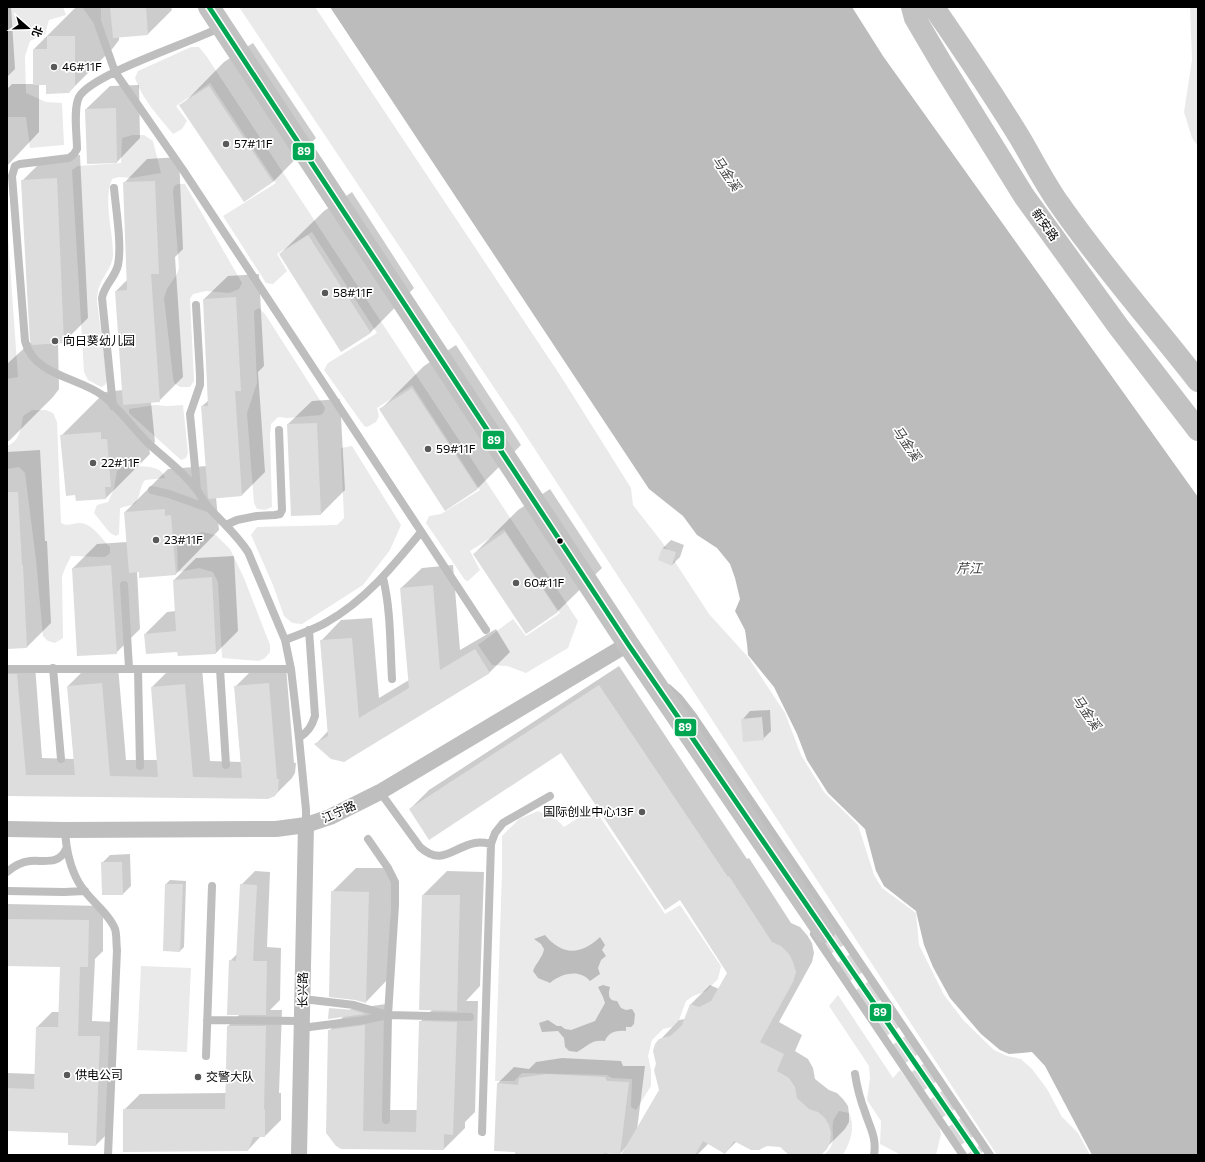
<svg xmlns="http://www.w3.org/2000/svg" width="1205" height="1162" viewBox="0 0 1205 1162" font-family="Commissioner,'Noto Sans SC',sans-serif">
<rect width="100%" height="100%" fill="#fff"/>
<path fill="#eaeaea" d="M7 7H63L66 15 49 20 45 34 30 41 25 56 26 93 46 102 62 103 64 145 30 148 26 117H7Z
M239 7H315L562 378 631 488 633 505 662 542 709 614 748 657 785 713 801 755 824 792 858 825 874 875 882 888 916 913 919 945 944 995 964 1021 994 1050 1007 1056 1021 1059 1032 1069 1047 1089 1062 1117 1078 1133 1090 1155H997L519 425Z
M1190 7H1198V146L1192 138 1184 112 1192 60Z
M191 47H199L207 57 578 621 568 648 526 673 507 666 492 665 478 645 513 619 526 636 560 613 504 529 470 551 480 570 468 581 465 580 426 523 429 516 441 514 480 490 412 385 377 408 379 416 376 422 367 427 364 426 324 370 328 363 377 333 312 232 277 254 287 271 273 284 266 283 223 216 276 183 210 83 176 106 187 121 182 129 173 134C159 117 142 99 135 78L138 71Z
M133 135H144L153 141 161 173 131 178 119 177 112 179C103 202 113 230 113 254 113 268 100 278 98 292 97 295 97 298 97 301L107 380 105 385 101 387 88 380 84 372 72 170 78 166 121 163 122 138Z
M178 184H185L242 283 239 289 229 293 206 291 193 294 190 299 194 381 190 387H180L174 383 173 377 164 298 167 289 177 274 179 268 173 192 174 186Z
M7 223 18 377 7 379Z
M259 308 265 314 325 408 324 412 321 415 287 418 278 417 271 424 270 435 272 507 265 510 257 509 254 503 247 413 257 383 254 311Z
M155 405 167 406 183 405 188 453 186 458 181 460 129 413V409Z
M32 410H46L53 413 57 422 61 523C68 527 72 523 80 523 92 523 102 539 110 547V553L105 557 71 556 66 566 62 576 63 638 55 643 48 641 43 636 36 560 25 473 19 467 7 469V446C20 441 21 429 23 416Z
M352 446 401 525 390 550 363 585 302 624 292 623 284 616 273 585 251 535 257 527 337 525 344 518 341 448Z
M125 466C138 467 161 463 165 478L145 480C139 488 141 495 135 504L120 508 119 534 116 536 110 533 94 513 97 505 108 502 114 489 117 471Z
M202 532 216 535 230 549 244 578 270 645V652L265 658 259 661 222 658 218 582 213 572 199 568 178 572 177 545 184 538Z
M594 808 665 914 680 905 721 966 718 979 706 991 693 996 686 1001 679 1020 672 1027 663 1029 652 1040 648 1056 651 1070V1086L636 1110 631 1107 632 1079 612 1078 607 1075 522 1073 514 1081H495L502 873V836L519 819 538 811 557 820 564 827Z
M141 966 191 968 187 1052 137 1050Z
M838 995 893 1078 900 1070 937 1118 941 1134 936 1155H901L880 1144 881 1121 867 1100 870 1078 869 1066 829 1006Z
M839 1111 849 1113C856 1128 850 1142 843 1155H824C838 1142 831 1136 833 1122 834 1118 837 1114 839 1111Z"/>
<path fill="#bcbcbc" d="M330 7H852L883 56 1198 497V1155H1092L1045 1066 1032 1052 1009 1054 1000 1050 981 1034 950 998 933 967 924 945 916 911 884 886 876 871 865 829 828 793 807 760 797 734 774 687 748 655 747 644 745 630 735 611 740 599 735 578 730 564 717 548 697 535 683 516 649 489Z
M545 935C562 956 581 955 600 937L605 945 602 950 606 956 601 960 598 968 600 974 590 981C579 968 560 974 550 983L538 978 533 971C536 963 543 957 544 949L541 944 534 939Z
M603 985 610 987C608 994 608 1001 617 1001L621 1008 626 1010 632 1009 635 1014 634 1024 631 1027H626V1031C617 1030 608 1032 605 1041 591 1039 588 1046 577 1052L569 1051 565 1047 564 1038 558 1031 542 1032 539 1023 548 1020 557 1026H561L565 1029 571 1030 595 1021 605 1003 603 997 598 987Z"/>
<path fill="#0003" d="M7 7H11L15 69 7 77Z
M76 7H171L172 10 148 34 119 36V40L113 48 69 92 47 84H39V132L7 166V89L12 84H34V49Z
M253 43 316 138 273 182 181 106 224 62Z
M139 85 140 138 117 162 86 109 110 86Z
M80 155 88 318 64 342H58L59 389 53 397 9 441H7V364L32 341 22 181 46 157Z
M179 157 183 249 175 257 183 377 159 401 151 402 155 442 149 447 150 454 106 498 77 500 61 436 105 392 123 390 116 291 128 279 124 183 147 159Z
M352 192 414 288 371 332 342 351 280 254 324 211Z
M259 274 264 366 258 372 265 472 242 495 216 497 219 530 176 574 137 571 140 629 116 653 73 568 97 544 127 542 125 512 168 469 207 466 202 406 209 400 204 299 228 276Z
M456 345 521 445 477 489 381 409 424 366Z
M340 399 345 490 321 514 288 424 312 401Z
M40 450 45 541H47L51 623 27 647 7 648V452Z
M550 489 602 568 558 611 526 632 474 554 518 510Z
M671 540 684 545 680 557 672 565 659 559 663 548Z
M234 556 238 631 216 653 179 655 178 651 145 634 167 612 176 611 174 580 196 558Z
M453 565 460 650 496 629 510 652 490 672 344 761 316 744 328 731 321 641 341 620 372 618 379 698 409 680 401 588 422 568Z
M35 665 42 758 74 759 68 686 85 669 118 666 126 760H158L152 687 168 671 202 668 210 761 241 762 235 687 252 670 286 667 294 763H296L295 773 292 778 275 795H7V668Z
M619 666 747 859 749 858 791 923 800 927 807 935 812 943 814 953 812 962 779 1022 802 1035 795 1051 808 1059 813 1068 815 1079 829 1090 837 1093 843 1099 848 1106 849 1114V1122L845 1129 819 1155H791L780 1146 737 1141 725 1153 709 1143 697 1155H637L626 1147 620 1154 609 1153 606 1155H516L498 1083 514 1067 529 1069 536 1062 562 1058 621 1061 623 1066H645L637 1130 660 1091 657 1064 660 1040 679 1020 685 1019 691 1004 710 985 719 989 728 973 680 899 561 752 410 809 429 790Z
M770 710 771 731 763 739 743 719 750 711Z
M130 854 131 886 123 894 102 863 110 855Z
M356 868H392L389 978 366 1002 332 892Z
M255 871 270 872 267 947 281 948 280 1000 270 1010H282L279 1093H281V1120L265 1136H261L248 1150 124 1110 140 1094 226 1093 228 1026 240 1014 230 961 238 953 241 885Z
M447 871 484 872 480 986 466 1001H478L475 1112 465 1122V1128L444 1149 342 1148 329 1031 351 1009 386 1004 384 1110H417L420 1022 432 1010 420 1009 423 895Z
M170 880 186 881 184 947 180 951 166 884Z
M7 904 103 906V951L95 959 92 1021 114 1022 111 1130 96 1145 69 1132 7 1130V1073L36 1074 37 1027 52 1012H59L61 966 7 965Z"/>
<path fill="#ddd" d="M110 7H146L148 35 113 38Z
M47 36H75V85L69 93 46 94V85H33V49H47Z
M209 86 273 182 244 202 179 105Z
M116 108 117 163 87 164 85 109Z
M57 178 64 343 32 345 30 340 27 291 21 180Z
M155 181 159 274H151L160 402 123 405 115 291 127 290 123 182Z
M308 235 371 333 341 352 279 254Z
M236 297 241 391H235L242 496 209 499 208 497 201 406H208L203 299Z
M412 388 478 489 445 511 379 409Z
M317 423 321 515 291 516 287 424Z
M101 432V439H107L111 487H105L106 499 76 501 75 495 66 496 60 435Z
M7 492H18L22 565H23L27 648 7 649Z
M165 509V516L171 515 176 575 139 578V572L129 573 124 512Z
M505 532 558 612 526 634 473 554Z
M662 548 676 552 672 566 658 560Z
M111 565 117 654 77 656 72 568Z
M212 577 216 654 178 656 177 652 146 654 144 634 176 631 173 580Z
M433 585 440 670 475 649 490 673 344 762 331 759 314 744 328 736 320 640 352 638 359 718 409 688 400 588Z
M7 674H17L26 775H75L67 686 102 683 110 776 158 777 151 687 185 684 193 777 242 778 234 686 269 683 277 779H279L278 791 275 796 268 799 7 796Z
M599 685 728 877 729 876 772 942 781 946 789 954 793 962 796 972 793 982 760 1042 784 1054 777 1071 789 1078 795 1087 797 1098 809 1109 818 1112 825 1118 829 1125 831 1133 830 1142 827 1149 821 1155H789L780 1147 767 1146 759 1150H751L734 1141 725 1154 703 1141 695 1155H621L659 1090 654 1070 656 1064 653 1051 655 1044 659 1039 670 1036 676 1031 682 1025 690 1004 699 1007 711 1001 727 973 680 900 665 910 561 753 429 840 409 809Z
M762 717 764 740 743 742 741 719Z
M101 862H122L123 895H102Z
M165 884H183L180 952 163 951Z
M240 884 257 885 253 961H267L266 1015H227L229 960 236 961Z
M331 891 369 892 366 1003 355 1000 329 997Z
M422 895H460L457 1011 419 1010Z
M7 919 89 920 88 967H80L78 1036H100L96 1146 68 1145V1133L7 1131V1088L34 1089 36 1027H58L60 967 7 966Z
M329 1008 353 1010 365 1014 328 1019Z
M419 1021 457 1022 453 1135 444 1134V1150L341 1149 336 1146 326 1133 328 1030 365 1025 363 1131 416 1132Z
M227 1026H266L264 1109H265V1137H253L248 1151 123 1152V1109H225Z
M546 1074 605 1077 607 1081 629 1082 620 1155 604 1153V1155H515V1152L494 1151 497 1083 518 1085 519 1078Z"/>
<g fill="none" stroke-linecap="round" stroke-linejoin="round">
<path stroke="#d9d9d9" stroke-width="22" stroke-dasharray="22 11" stroke-linecap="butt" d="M824 932 978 1155"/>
<path stroke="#bebebe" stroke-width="8" d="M87 7 97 21 115 72 183 170 486 630
M97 7V21
M221 27C193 42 91 74 79 97 73 109 77 135 77 149L74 154 69 158 20 164 15 166 12 176 25 341C33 375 77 377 102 395 118 407 133 428 148 443 164 458 183 471 196 489 201 495 204 503 210 509 223 523 237 535 248 552L285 640 291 669 299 738 306 810V825
M196 305 200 375V385L190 414 197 489
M113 406 102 298C104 285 115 278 118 265 122 245 116 210 114 188
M152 490 169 494 208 508
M226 525 237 520 257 516 275 515 280 514 282 510 279 430
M383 578C391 610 390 645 392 679
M124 585 129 668
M285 640C299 634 314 630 327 622 366 600 393 566 421 532
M53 668 61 759
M7 669H291
M138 669 140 766
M220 669 226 765
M668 688 679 698 693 716 990 1155
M299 738C308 732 312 726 315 716L309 630
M380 792 420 847C442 867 453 847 475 843 480 842 486 843 491 844L495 833 503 823 550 796
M65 830C66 849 69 866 79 883 88 899 109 913 115 929 117 935 116 944 117 950L108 1155
M368 839 388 868 395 882V905L388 1015 386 1120
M7 872C14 866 21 862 30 861 45 860 59 865 66 849
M7 891 64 892 85 891
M814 934 963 1155
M303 999 354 1005 388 1015
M207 1020 302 1021
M302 1028 364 1020 388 1015 470 1017
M206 1056 212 886
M855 1074C857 1087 860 1099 865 1112 870 1128 877 1138 874 1155
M482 1132 491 844"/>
<path stroke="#bebebe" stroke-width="16" d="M7 829 65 830 276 829 306 825 330 817 380 792 628 644
M299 1155 306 825"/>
<path stroke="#c2c2c2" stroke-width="22" d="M209 7 628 644 824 932
M912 7 915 18 942 64 1024 196 1118 326 1198 430
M931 7 935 9C964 51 993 94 1020 138 1033 160 1045 184 1060 205 1103 267 1152 322 1198 381"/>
<defs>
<path id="bus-1" d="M209 7 628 644 978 1155"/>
</defs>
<use href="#bus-1" stroke="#fff" stroke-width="8"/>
<use href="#bus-1" stroke="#00a651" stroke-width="5"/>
</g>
<g fill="#595959" stroke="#fff" stroke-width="1.5">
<circle cx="54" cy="67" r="4"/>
<circle cx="226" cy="144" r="4"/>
<circle cx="325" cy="293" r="4"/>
<circle cx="55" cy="341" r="4"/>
<circle cx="428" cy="449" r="4"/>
<circle cx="93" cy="463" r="4"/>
<circle cx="156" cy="540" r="4"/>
<circle cx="516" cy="583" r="4"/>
<circle cx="642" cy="812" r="4"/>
<circle cx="67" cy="1075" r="4"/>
<circle cx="198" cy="1077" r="4"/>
</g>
<circle fill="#000" stroke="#fff" stroke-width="1.5" cx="560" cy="541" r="3.5"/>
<g text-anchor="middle" stroke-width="3.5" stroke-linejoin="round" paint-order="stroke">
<g font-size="12" fill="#000" stroke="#fff" text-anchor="start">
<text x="62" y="71">46#11F</text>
<text x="234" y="148">57#11F</text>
<text x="333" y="297">58#11F</text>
<text x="63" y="345">向日葵幼儿园</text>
<text x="436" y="453">59#11F</text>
<text x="101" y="467">22#11F</text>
<text x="164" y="544">23#11F</text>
<text x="524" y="587">60#11F</text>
<text x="634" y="816" text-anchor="end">国际创业中心13F</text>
<text x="75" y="1079">供电公司</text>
<text x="206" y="1081">交警大队</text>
</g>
<g font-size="12" fill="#000" stroke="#fff">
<text transform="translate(1045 225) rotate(54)" y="4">新安路</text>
<text transform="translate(339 812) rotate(-24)" y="4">江宁路</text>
<text transform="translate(303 990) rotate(-89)" y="4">长兴路</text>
</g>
<g font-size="13" font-style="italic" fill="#414141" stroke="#fff">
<text transform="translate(727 173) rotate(56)" y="5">马金溪</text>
<text transform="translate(907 443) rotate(56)" y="5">马金溪</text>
<text x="969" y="573">芹江</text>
<text transform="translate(1087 712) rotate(56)" y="5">马金溪</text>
</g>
</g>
<g stroke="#fff" stroke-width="1.5">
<rect x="292" y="142" width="23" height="19" rx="4" fill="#00a651"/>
<rect x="482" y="430" width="23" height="20" rx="4" fill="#00a651"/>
<rect x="674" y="718" width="23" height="19" rx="4" fill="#00a651"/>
<rect x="869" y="1003" width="23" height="19" rx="4" fill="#00a651"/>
</g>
<g font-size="11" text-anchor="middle" font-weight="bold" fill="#fff">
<text x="304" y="155">89</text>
<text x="494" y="444">89</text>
<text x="685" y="731">89</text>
<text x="880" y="1016">89</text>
</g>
<rect width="1205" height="1162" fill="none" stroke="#000000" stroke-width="16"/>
<g transform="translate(28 28) rotate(110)" stroke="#ffffff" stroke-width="3" paint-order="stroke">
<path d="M0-3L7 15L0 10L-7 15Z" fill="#000000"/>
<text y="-6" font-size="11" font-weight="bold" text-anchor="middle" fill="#000000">北</text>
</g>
</svg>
